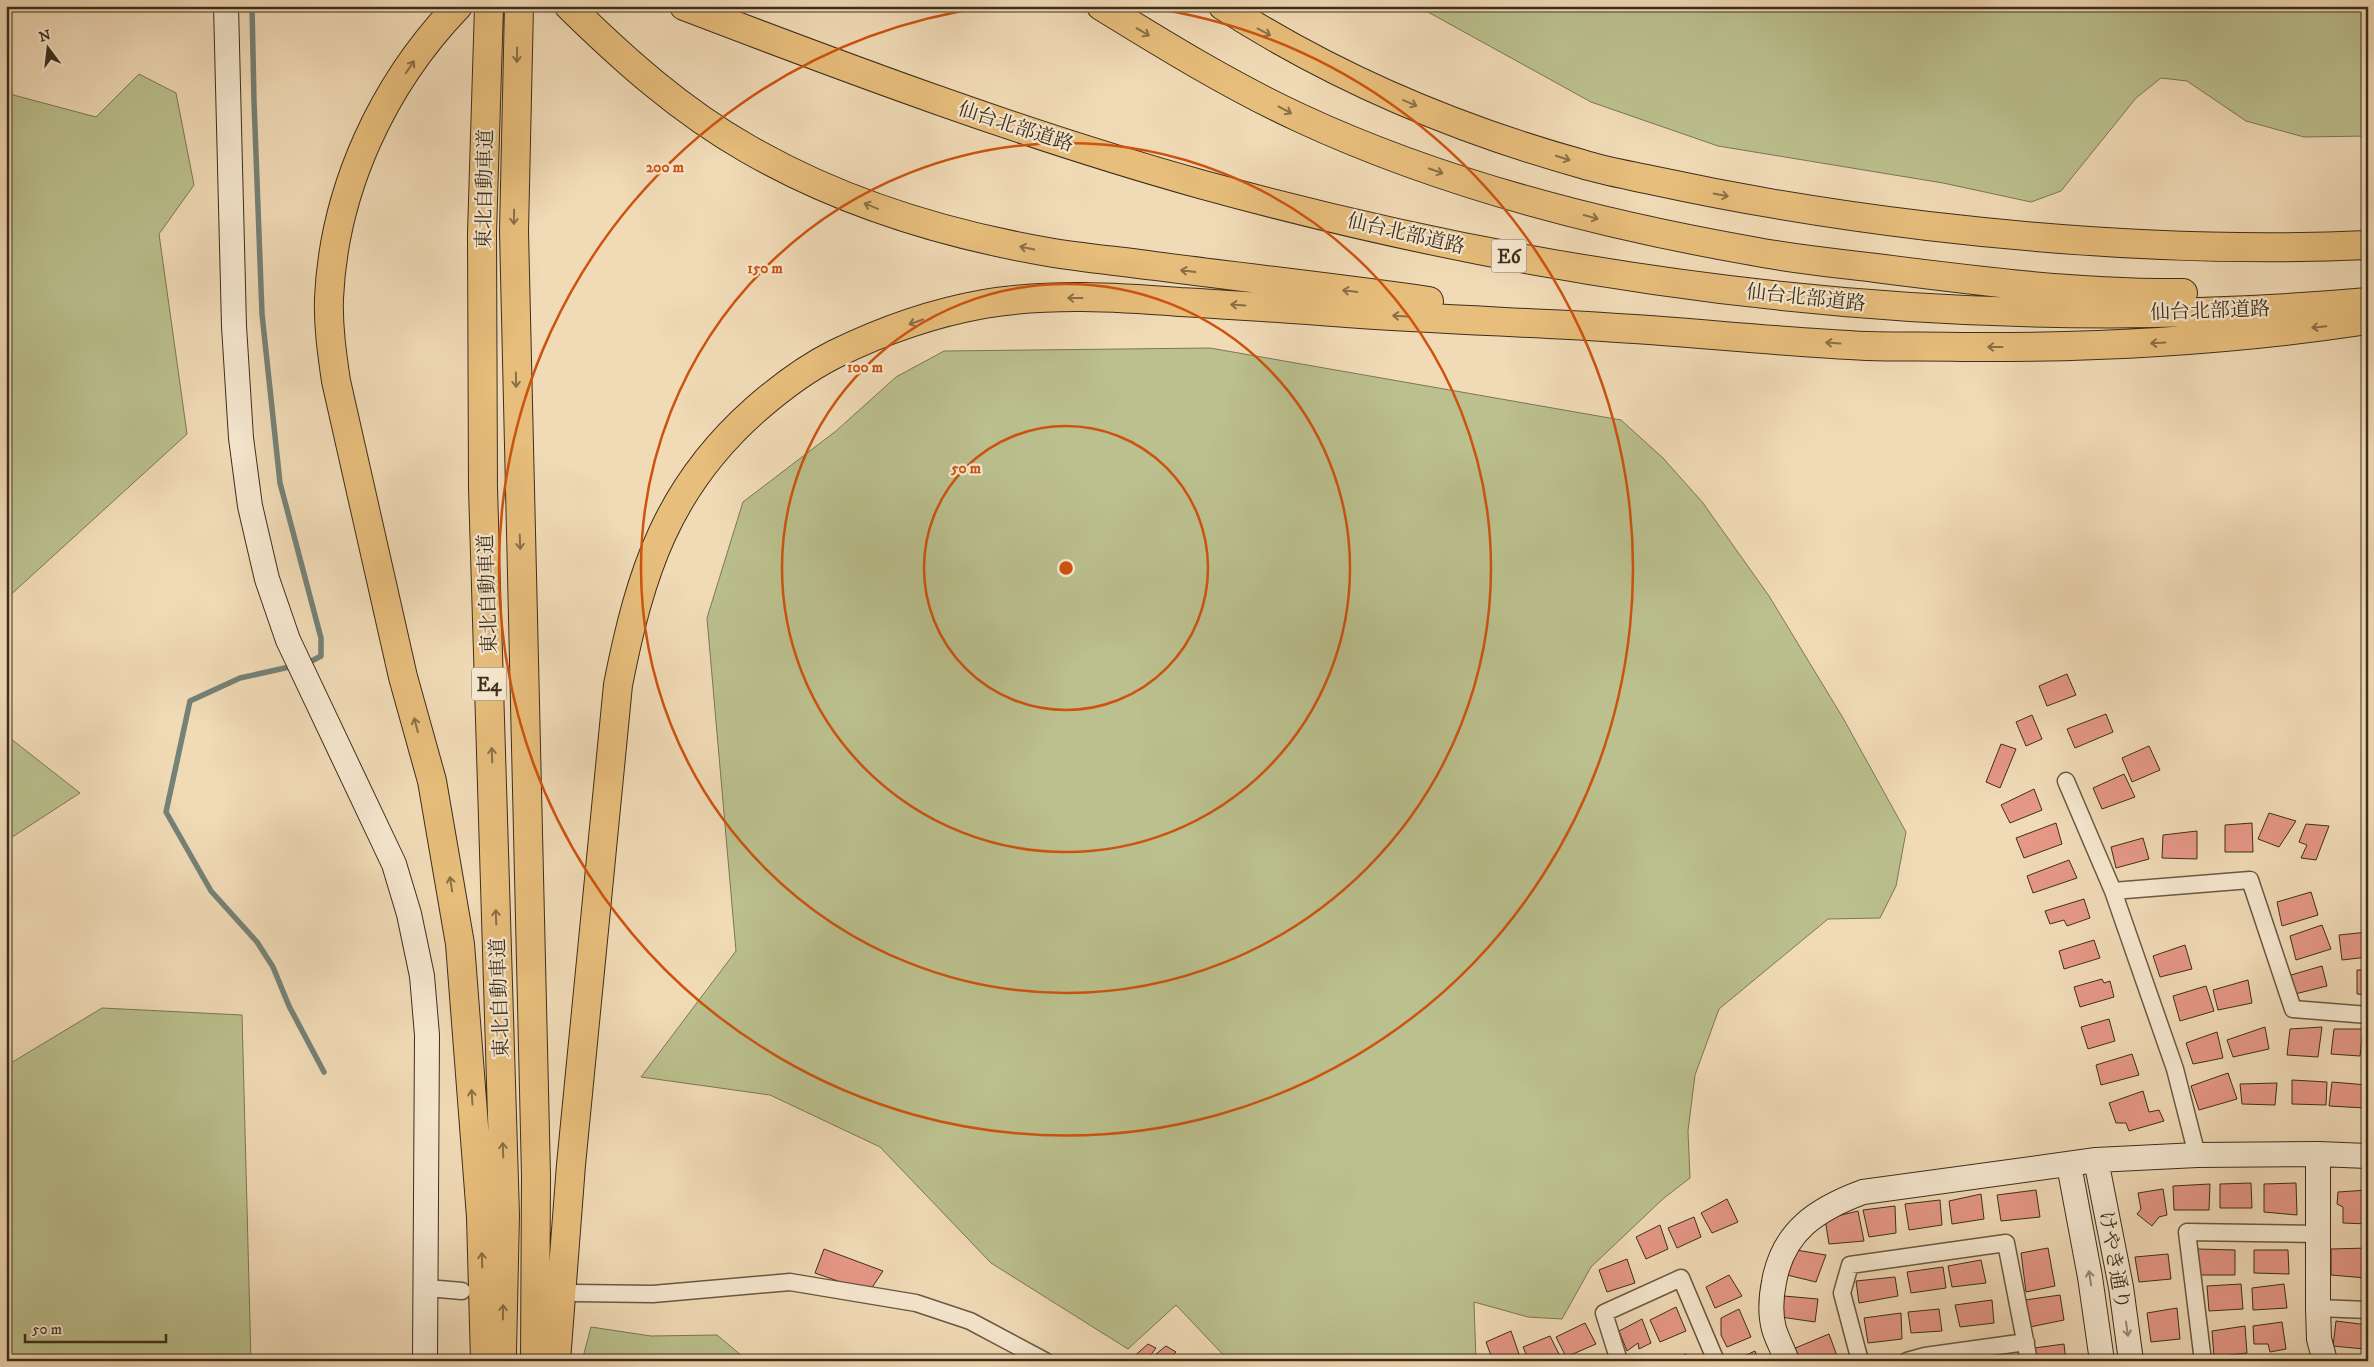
<svg xmlns="http://www.w3.org/2000/svg" width="2374" height="1367" viewBox="0 0 2374 1367" font-family="'IM FELL DW Pica','Noto Serif JP',serif">
<rect width="100%" height="100%" fill="#f1dbb7"/>
<filter id="stains"><feTurbulence type="fractalNoise" baseFrequency=".004" numOctaves="4"/><feColorMatrix values="0 0 0 0 .2 0 0 0 0 .09 0 0 0 0 .02 0 0 0 .5 -.17"/></filter>
<radialGradient id="worn" r=".72"><stop offset=".6" stop-color="#630" stop-opacity="0"/><stop offset="1" stop-color="#630" stop-opacity=".3"/></radialGradient>
<path fill="#bbc08e" stroke="#7c7754" d="M1417 6H2368V136L2304 137 2246 121 2187 81 2161 78 2136 98 2061 191 2031 202 1943 183 1718 146 1591 102Z
M139 74 176 93 194 185 159 234 187 434 6 599V93L96 117Z
M1210 348 1621 420 1663 458 1703 503 1769 596 1843 718 1906 832 1896 886 1880 918 1828 919 1719 1009 1695 1075 1688 1131 1690 1178 1664 1198 1591 1267 1562 1319 1528 1317 1474 1302 1476 1361H1229L1176 1305 1128 1349 991 1263 880 1147 770 1095 641 1077 736 951 707 618 743 502 836 431 896 377 944 351Z
M6 735 80 793 6 841Z
M102 1008 242 1015 251 1361H6V1066Z
M591 1327 651 1336 717 1335 748 1361H582Z"/>
<g fill="none" stroke-linecap="round" stroke-linejoin="round">
<path stroke="#758277" stroke-width="5.5" d="M252 6 254 101 262 314 280 483 321 638V656L306 664
M294 666 240 678 190 701 166 812 211 891 257 942 273 967 289 1006 324 1072"/>
</g>
<path fill="#e69887" stroke="#3d2e1b" d="M2067 674 2076 695 2047 706 2039 686Z
M2106 714 2113 732 2075 748 2067 729Z
M2032 715 2042 739 2026 746 2016 722Z
M2001 744 2016 749 2000 788 1986 782Z
M2149 746 2160 770 2132 782 2122 758Z
M2124 774 2135 797 2102 809 2093 788Z
M2034 789 2042 810 2010 823 2001 805Z
M2269 813 2296 821 2279 847 2258 839Z
M2056 823 2062 844 2024 858 2016 838Z
M2252 823 2253 852H2225V825Z
M2306 824 2329 826 2316 860 2301 858 2307 845 2299 842Z
M2197 831V859L2162 858 2163 835Z
M2143 838 2149 859 2116 868 2111 847Z
M2069 860 2077 878 2033 893 2027 876Z
M2311 892 2318 915 2282 926 2277 902Z
M2084 899 2090 918 2067 926 2064 920 2050 924 2045 911Z
M2322 925 2331 949 2296 960 2290 936Z
M2368 932V957L2342 960 2339 935Z
M2094 940 2100 958 2064 969 2059 951Z
M2185 945 2192 969 2160 977 2153 956Z
M2322 966 2327 986 2295 994 2291 975Z
M2357 970H2368V995L2357 994Z
M2102 979 2104 983 2110 981 2114 997 2080 1007 2074 987Z
M2248 980 2252 1003 2218 1010 2213 990Z
M2206 986 2214 1011 2180 1021 2173 996Z
M2109 1019 2115 1041 2088 1049 2081 1027Z
M2265 1027 2269 1049 2233 1057 2227 1040Z
M2322 1027 2318 1057 2287 1055 2290 1029Z
M2334 1029H2363L2360 1056 2331 1054Z
M2217 1032 2223 1058 2193 1064 2186 1043Z
M2132 1054 2139 1075 2101 1085 2096 1065Z
M2228 1073 2237 1099 2199 1110 2191 1086Z
M2292 1080 2327 1082 2326 1105 2292 1104Z
M2332 1082 2367 1085 2365 1108 2329 1106Z
M2277 1083 2275 1105 2242 1104 2240 1084Z
M2143 1091 2149 1112 2159 1110 2164 1121 2129 1131 2126 1123H2116L2109 1103Z
M2251 1183 2252 1208H2220V1184Z
M2296 1183 2297 1215 2264 1212V1184Z
M2210 1184 2209 1210H2174L2173 1186Z
M2163 1189 2167 1215 2159 1217 2152 1226 2137 1214 2141 1209 2138 1193Z
M2036 1190 2040 1217 2001 1221 1997 1195Z
M2368 1190V1224L2343 1223V1207L2337 1204 2338 1192Z
M1981 1194 1984 1219 1952 1224 1949 1201Z
M1727 1199 1738 1222 1712 1233 1701 1213Z
M1940 1200 1942 1225 1909 1230 1905 1204Z
M1895 1206 1896 1233 1869 1237 1863 1210Z
M1858 1211 1864 1241 1829 1244 1825 1219Z
M1694 1217 1701 1237 1677 1248 1668 1228Z
M1660 1225 1668 1249 1646 1259 1636 1237Z
M2048 1248 2055 1286 2026 1292 2021 1253Z
M2368 1248 2366 1278 2331 1275V1249Z
M824 1249 883 1271 869 1292 815 1273Z
M2198 1249 2235 1250V1275H2199Z
M1796 1250 1826 1255 1816 1282 1787 1275Z
M2254 1250H2288L2289 1274 2254 1273Z
M2168 1254 2171 1279 2139 1282 2135 1257Z
M1627 1259 1635 1283 1607 1292 1599 1270Z
M1981 1260 1986 1283 1952 1287 1948 1266Z
M1943 1267 1946 1288 1911 1293 1907 1272Z
M1729 1275 1742 1296 1715 1308 1706 1287Z
M1895 1277 1898 1296 1859 1303 1856 1281Z
M2241 1284 2243 1309 2209 1311 2207 1286Z
M2284 1284 2287 1308 2253 1310 2252 1288Z
M2060 1295 2064 1320 2030 1327 2025 1300Z
M1784 1296 1818 1299 1815 1322 1781 1317Z
M1992 1300 1994 1323 1960 1327 1955 1305Z
M1676 1307 1686 1331 1660 1342 1650 1320Z
M2177 1308 2180 1339 2151 1342 2147 1313Z
M1739 1309 1751 1337 1727 1347 1721 1335V1318Z
M1939 1309 1942 1331 1911 1333 1908 1312Z
M1901 1313 1902 1339 1868 1343 1864 1318Z
M1642 1319 1651 1343 1639 1349 1638 1343 1627 1351 1619 1331Z
M2336 1321 2368 1325 2364 1349 2333 1346Z
M2282 1322 2286 1349 2270 1352 2268 1344H2254L2253 1326Z
M1585 1323 1596 1344 1566 1357 1556 1337Z
M2245 1326 2247 1353 2214 1357 2212 1331Z
M1511 1331 1520 1357 1508 1361H1493L1486 1342Z
M1829 1334 1837 1356 1825 1361H1799L1793 1349Z
M1550 1336 1561 1358 1552 1361H1529L1523 1347Z
M1148 1344 1156 1348 1146 1361 1131 1359Z
M2064 1344 2066 1361H2036L2034 1348Z
M1166 1346 1176 1352 1167 1361 1156 1354Z
M1755 1351 1759 1361H1733Z
M1686 1354 1689 1361H1669Z"/>
<g fill="none" stroke-linecap="round" stroke-linejoin="round">
<defs>
<path id="street" d="M2066 781 2113 891 2175 1069 2197 1155
M2113 891 2250 880 2293 1009 2368 1015
M427 1288 462 1291
M574 1293 653 1294 790 1282 916 1303 970 1321 1045 1361
M2318 1308 2368 1310
M1925 1356 2026 1342
M1619 1361 1604 1313 1681 1278 1716 1361
M1860 1361 1842 1293 1850 1265 2006 1243 2029 1361
M1907 1361 1925 1356 1926 1361
M2203 1361 2187 1232 2319 1234"/>
<path id="secondary" d="M226 6 234 326 241 438 250 506 267 579 288 640 394 864 409 914 422 976 427 1035 425 1361
M2318 1154V1308L2319 1339 2325 1361
M2096 1160 2121 1287 2131 1361
M2069 1165 2090 1277 2102 1361
M1787 1361C1783 1350 1777 1339 1774 1329 1770 1314 1771 1297 1774 1282 1783 1231 1817 1209 1863 1192L2096 1160 2197 1155 2318 1154 2368 1156"/>
<path id="highway" d="M458 6C383 84 334 189 329 298 328 326 332 354 336 381L403 677 432 781 460 944 481 1217 485 1361
M489 6 482 233 483 488 505 1215 502 1352
M519 6 514 231 536 1176 535 1361
M569 6C624 60 681 111 748 149 840 202 944 234 1048 252 1083 258 1119 261 1155 266 1246 278 1337 288 1429 301
M684 6C854 71 1025 135 1200 184 1580 289 1974 337 2368 302
M1101 6C1166 46 1231 86 1300 118 1442 184 1598 224 1752 251 1793 259 1835 263 1876 268 1978 281 2080 294 2183 293
M1223 6C1332 76 1456 129 1582 164 1604 171 1628 175 1651 180 1743 200 1835 215 1928 226 2073 243 2221 252 2368 245
M556 1361 571 1165 618 685C640 573 667 488 755 410 780 388 805 369 835 354 882 331 933 313 984 304 1049 293 1116 297 1180 302 1236 305 1292 309 1347 313 1432 319 1518 322 1603 327 1691 332 1779 342 1867 346 1900 347 1933 346 1966 347 2100 348 2235 340 2368 320"/>
</defs>
<use href="#street" stroke="#6a5942" stroke-width="19"/>
<use href="#secondary" stroke="#3d2e1b" stroke-width="26"/>
<use href="#highway" stroke="#3d2e1b" stroke-width="30"/>
<use href="#street" stroke="#f6e8d0" stroke-width="16"/>
<use href="#secondary" stroke="#f6e8d0" stroke-width="24"/>
<use href="#highway" stroke="#e8be7c" stroke-width="28"/>
</g>
<defs><path id="oneway-shaft" d="M-6 0H5M1.5-3L5.5 0L1.5 3" fill="none" stroke-width="1.6" stroke-linecap="round" stroke-linejoin="round" transform="scale(1.25)"/></defs>
<g stroke="#8a6f47">
<use href="#oneway-shaft" transform="translate(1143 32) rotate(31)"/>
<use href="#oneway-shaft" transform="translate(1264 32) rotate(28)"/>
<use href="#oneway-shaft" transform="translate(517 55) rotate(91)"/>
<use href="#oneway-shaft" transform="translate(410 67) rotate(-56)"/>
<use href="#oneway-shaft" transform="translate(1410 103) rotate(23)"/>
<use href="#oneway-shaft" transform="translate(1285 110) rotate(28)"/>
<use href="#oneway-shaft" transform="translate(1563 158) rotate(18)"/>
<use href="#oneway-shaft" transform="translate(1436 171) rotate(19)"/>
<use href="#oneway-shaft" transform="translate(1721 195) rotate(11)"/>
<use href="#oneway-shaft" transform="translate(871 206) rotate(-158)"/>
<use href="#oneway-shaft" transform="translate(514 217) rotate(91)"/>
<use href="#oneway-shaft" transform="translate(1591 217) rotate(15)"/>
<use href="#oneway-shaft" transform="translate(1027 248) rotate(-168)"/>
<use href="#oneway-shaft" transform="translate(1188 271) rotate(-173)"/>
<use href="#oneway-shaft" transform="translate(1350 291) rotate(-173)"/>
<use href="#oneway-shaft" transform="translate(1075 298) rotate(180)"/>
<use href="#oneway-shaft" transform="translate(1238 305) rotate(-176)"/>
<use href="#oneway-shaft" transform="translate(1400 316) rotate(-177)"/>
<use href="#oneway-shaft" transform="translate(916 322) rotate(161)"/>
<use href="#oneway-shaft" transform="translate(2319 327) rotate(174)"/>
<use href="#oneway-shaft" transform="translate(1833 343) rotate(-176)"/>
<use href="#oneway-shaft" transform="translate(2158 343) rotate(177)"/>
<use href="#oneway-shaft" transform="translate(1995 347) rotate(-180)"/>
<use href="#oneway-shaft" transform="translate(516 380) rotate(89)"/>
<use href="#oneway-shaft" transform="translate(520 542) rotate(88)"/>
<use href="#oneway-shaft" transform="translate(416 725) rotate(-105)"/>
<use href="#oneway-shaft" transform="translate(492 755) rotate(-92)"/>
<use href="#oneway-shaft" transform="translate(451 884) rotate(-99)"/>
<use href="#oneway-shaft" transform="translate(496 917) rotate(-92)"/>
<use href="#oneway-shaft" transform="translate(472 1097) rotate(-94)"/>
<use href="#oneway-shaft" transform="translate(503 1150) rotate(-92)"/>
<use href="#oneway-shaft" transform="translate(482 1260) rotate(-92)"/>
<use href="#oneway-shaft" transform="translate(503 1312) rotate(-89)"/>
</g>
<g stroke="#9a8b76">
<use href="#oneway-shaft" transform="translate(2090 1278) rotate(-99)"/>
<use href="#oneway-shaft" transform="translate(2127 1329) rotate(82)"/>
</g>
<g fill="none" stroke="#ce530e" stroke-width="2.5">
<circle cx="1066" cy="568" r="142"/>
<circle cx="1066" cy="568" r="284"/>
<circle cx="1066" cy="568" r="425"/>
<path d="M1145 7A567 567 0 1 1 987 7"/>
</g>
<g text-anchor="middle" stroke-width="4.5" stroke-linejoin="round" paint-order="stroke">
<g fill="#f6e8d0" stroke="#746651" stroke-width="1">
<rect x="1491.5" y="239.5" width="35" height="33" rx="4"/>
<rect x="471.5" y="667.5" width="35" height="33" rx="4"/>
</g>
<g font-size="19" font-weight="bold" fill="#3d2e1b">
<text x="1509" y="263">E6</text>
<text x="489" y="691">E4</text>
</g>
<g font-size="20" fill="#3d2e1b" stroke="#f6e8d0">
<text transform="translate(1016 126) rotate(18)" y="7">仙台北部道路</text>
<text transform="translate(484 189) rotate(-89)" y="7">東北自動車道</text>
<text transform="translate(1406 233) rotate(13)" y="7">仙台北部道路</text>
<text transform="translate(1806 297) rotate(6)" y="7">仙台北部道路</text>
<text transform="translate(2210 310) rotate(-2)" y="7">仙台北部道路</text>
<text transform="translate(487 594) rotate(-92)" y="7">東北自動車道</text>
<text transform="translate(499 998) rotate(-92)" y="7">東北自動車道</text>
<text transform="translate(2115 1260) rotate(80)" y="7">けやき通り</text>
</g>
</g>
<circle cx="1066" cy="568" r="8" fill="#ce530e" stroke="#f6e8d0" stroke-width="2.5"/>
<g font-size="15" text-anchor="middle" font-weight="bold" fill="#ce530e" stroke="#f6e8d0" stroke-width="4.5" stroke-linejoin="round" paint-order="stroke">
<text x="665" y="172">200 m</text>
<text x="765" y="273">150 m</text>
<text x="865" y="372">100 m</text>
<text x="966" y="473">50 m</text>
</g>
<rect width="2374" height="1367" fill="none" stroke="#f1dbb7" stroke-width="25"/>
<rect x="8" y="8" width="2359" height="1352" fill="none" stroke="#3d2e1b" stroke-width="2.5"/>
<rect x="12" y="12" width="2349" height="1342" fill="none" stroke="#3d2e1b"/>
<g transform="translate(48 48) rotate(345)" stroke="#f6e8d0" stroke-width="4" paint-order="stroke">
<path d="M0-4L9 19L0 12L-9 19Z" fill="#3d2e1b"/>
<text y="-8" font-size="14" font-weight="bold" text-anchor="middle" fill="#3d2e1b">N</text>
</g>
<path d="M25 1334v8h141v-8" fill="none" stroke="#3d2e1b" stroke-width="2.5"/>
<text x="32" y="1334" font-size="15" fill="#3d2e1b" stroke="#f6e8d0" stroke-width="4" paint-order="stroke">50 m</text>
<rect width="100%" height="100%" filter="url(#stains)"/>
<rect width="100%" height="100%" fill="url(#worn)"/>
</svg>
